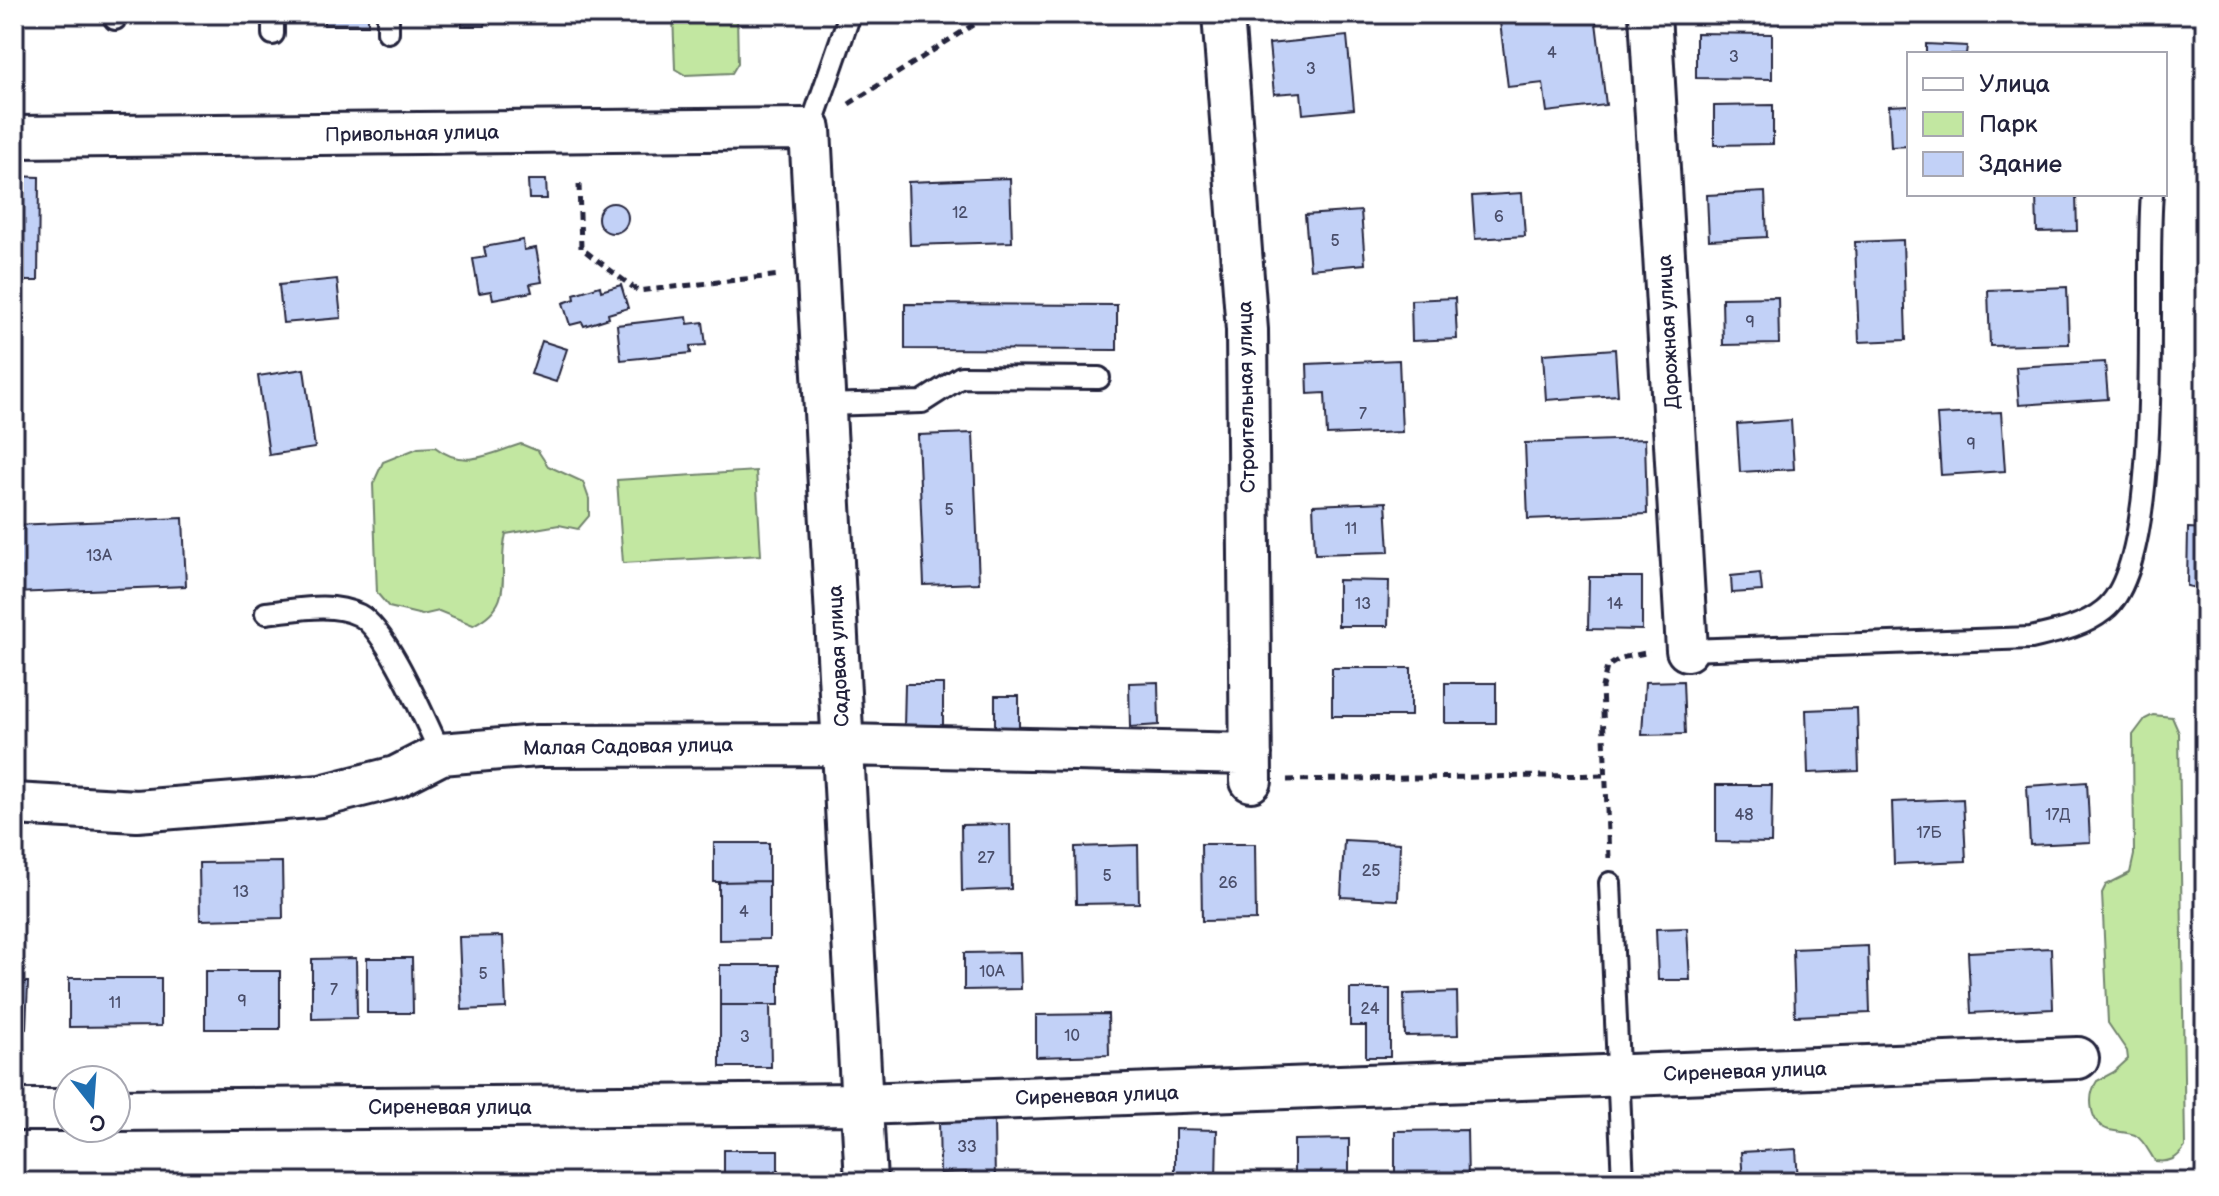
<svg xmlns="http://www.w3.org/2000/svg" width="2219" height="1196" viewBox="0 0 2219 1196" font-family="'Balsamiq Sans',sans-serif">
<rect width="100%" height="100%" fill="#fff"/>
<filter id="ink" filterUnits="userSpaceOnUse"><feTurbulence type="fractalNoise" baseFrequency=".0125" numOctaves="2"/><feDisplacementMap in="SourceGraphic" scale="16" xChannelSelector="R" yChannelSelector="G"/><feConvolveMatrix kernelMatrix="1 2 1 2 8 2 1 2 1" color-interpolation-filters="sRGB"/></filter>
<g filter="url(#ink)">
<path fill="#c2e7a1" stroke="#72846e" stroke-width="2" d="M673 14H737L738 63 732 73 685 75 675 69Z
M521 444 538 451 548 466 583 482 589 499V516L578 529 559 525 506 534C496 572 518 603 473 625L439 611 422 615 389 607 377 593 373 484 383 462 418 448 435 447C464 470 489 454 521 444Z
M756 471 761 555 623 563 617 480Z
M2153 715 2172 717 2179 733 2185 1147C2177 1159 2169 1163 2155 1161 2149 1152 2144 1140 2135 1135 2127 1132 2118 1132 2109 1130 2089 1124 2087 1096 2097 1081L2114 1072 2128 1059 2127 1051 2108 1023 2102 893 2106 885 2130 873 2134 855 2133 735 2145 719Z"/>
<path fill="#c2d1f7" stroke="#22223b" stroke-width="2" d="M324 14H368V25H324Z
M462 14H485V26H462Z
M1563 14H1595L1606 105 1547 112 1543 83 1508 87 1500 22Z
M1696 33 1772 34V79L1696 78Z
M1347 36 1354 109 1303 114 1301 92 1274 94 1269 44Z
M1926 44 1967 46 1966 54H1926Z
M1773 105V144L1714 145V106Z
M1909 105V146L1891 147 1889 106Z
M14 176 39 177 38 281H14Z
M1010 178 1012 242 910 245 908 182Z
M528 180H546L547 199H529Z
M1765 192 1767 237 1709 240 1707 195Z
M1522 193 1525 236 1475 239 1472 196Z
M2036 194H2076L2077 231 2037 232Z
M598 218a15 15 0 1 1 30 0a15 15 0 1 1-30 0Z
M1361 211 1365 264 1310 269 1305 215Z
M523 240 524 250 536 248 542 282 530 284 532 292 493 299 491 291 479 293 473 259 486 257 484 247Z
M1903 240 1906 340 1859 342 1855 242Z
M337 279 341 318 283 323 279 285Z
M621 285 628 308 608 314 609 318 584 326 582 322 570 325 563 303 575 299 574 294 600 286 601 291Z
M2067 287 2069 344 1990 346 1988 290Z
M1778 297 1779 344 1723 345 1722 298Z
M1455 298 1457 339 1412 341 1411 300Z
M905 304 1117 305V350L905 349Z
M687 317 688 324 703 322 706 345 690 346 691 353 621 360 617 325Z
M542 341 567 349 556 382 531 374Z
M1615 349 1618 395 1546 400 1543 354Z
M1399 360 1402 432 1327 435 1325 393 1308 394 1307 364Z
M2105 362 2108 399 2019 405 2016 367Z
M304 369 315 448 269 455 258 376Z
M2001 412 2005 471 1941 475 1937 415Z
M1791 420 1794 469 1740 472 1737 424Z
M973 433 979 583 924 585 918 435Z
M1645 439 1647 514 1528 519 1525 443Z
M1386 502 1389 552 1315 554 1313 505Z
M183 518 186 586 14 593V525Z
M2188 528 2205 529V590L2187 586Z
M1760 573 1762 591 1732 593 1731 576Z
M1589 577H1642V630L1588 629Z
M1338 580 1389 581 1388 626H1338Z
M1332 668H1411V716H1332Z
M1683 681 1685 734 1642 735 1645 682Z
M1158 682 1159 725 1130 727 1129 683Z
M1445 683H1496V723H1445Z
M905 684H943V728H904Z
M995 696H1019V727H995Z
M1857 708 1859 771 1808 773 1806 710Z
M2087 782 2090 842 2030 845 2027 786Z
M1716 785H1772L1771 843 1716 842Z
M1963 799 1966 861 1894 864 1892 802Z
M1010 824 1011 889 962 891 961 825Z
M1344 840 1400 843 1398 900 1341 897Z
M714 843H769V881L714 882Z
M1201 844H1255L1256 920 1202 921Z
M1138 845 1139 903 1076 904 1075 847Z
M282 862 283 918 200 920 199 863Z
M769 881V939L719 940V882Z
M1687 928 1690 980H1658L1656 929Z
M503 936 506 1008 462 1010 459 937Z
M1868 946 1870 1013 1795 1016 1793 949Z
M2051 948 2053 1009 1971 1013 1968 952Z
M1020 952 1021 989 964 990V953Z
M356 958 357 1018 312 1019V959Z
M367 958H412L413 1013H367Z
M720 965H779V1005H720Z
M205 971H280V1029H205Z
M69 978H161V1026L69 1027Z
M14 982H28L26 1029 14 1028Z
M1350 989H1390V1057H1366V1026H1350Z
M1457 992 1458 1035 1405 1036 1404 994Z
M720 1005H770L771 1067H720Z
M1108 1014 1109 1055 1036 1057V1015Z
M994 1120 995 1182H966V1172L940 1173 939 1121Z
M1175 1129 1217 1130 1216 1182H1175Z
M1467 1130 1468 1182H1395V1131Z
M1349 1139V1182H1294V1140Z
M1796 1149 1798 1182H1743L1741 1152Z
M724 1150H778V1182H724Z"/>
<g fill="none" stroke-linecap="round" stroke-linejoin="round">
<defs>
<path id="service" d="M273 14V34
M388 14V32
M115 19V14
M810 129 850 14
M825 405 922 402 961 377 1099 378
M266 613C295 610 332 601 359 615 388 630 426 723 441 754
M1687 650 2031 638C2056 632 2083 627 2104 610 2167 561 2144 279 2152 194
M1610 883 1623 1182"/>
<path id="minor" d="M1223 14 1247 330 1251 781
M1650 14 1687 650
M14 137 810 129 866 1182
M14 804 137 811 321 796 396 777 441 754 537 746 843 745 1251 754
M14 1110H68
M116 1110 862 1104 2078 1058"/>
</defs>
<use href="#service" stroke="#22223b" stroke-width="26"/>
<use href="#minor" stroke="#22223b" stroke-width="46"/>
<path stroke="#22223b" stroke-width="5" stroke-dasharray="8 6" stroke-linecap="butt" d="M849 104 990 14
M579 184 581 248 638 291 781 275
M1287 780 1606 775
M1609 858 1602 687 1607 667 1621 658 1650 652"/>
<use href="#service" stroke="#fff" stroke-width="20"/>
<use href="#minor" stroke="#fff" stroke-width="40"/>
</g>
</g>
<g text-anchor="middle" stroke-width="8" stroke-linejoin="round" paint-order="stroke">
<g font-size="16" fill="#4a4e6a">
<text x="1552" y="58">4</text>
<text x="1734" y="62">3</text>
<text x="1311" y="74">3</text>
<text x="960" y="218">12</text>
<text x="1499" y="222">6</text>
<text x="1335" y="246">5</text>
<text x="1750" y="327">9</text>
<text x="1363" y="419">7</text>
<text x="1971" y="449">9</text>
<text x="949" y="515">5</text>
<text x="1351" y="534">11</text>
<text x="99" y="561">13А</text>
<text x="1363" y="609">13</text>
<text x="1615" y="609">14</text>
<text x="1744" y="820">48</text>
<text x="2058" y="820">17Д</text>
<text x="1929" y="838">17Б</text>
<text x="986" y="863">27</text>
<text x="1371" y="876">25</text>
<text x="1107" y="881">5</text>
<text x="1228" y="888">26</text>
<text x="241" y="897">13</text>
<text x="744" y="917">4</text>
<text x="992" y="977">10А</text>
<text x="483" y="979">5</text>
<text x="334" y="995">7</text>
<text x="242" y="1006">9</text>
<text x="115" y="1008">11</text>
<text x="1370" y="1014">24</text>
<text x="1072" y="1041">10</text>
<text x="745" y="1042">3</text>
<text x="967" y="1152">33</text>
</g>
<g font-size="20" fill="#22223b" stroke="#fff">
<text transform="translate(412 133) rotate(-1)" y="7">Привольная улица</text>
<text transform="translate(1668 332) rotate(-93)" y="7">Дорожная улица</text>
<text transform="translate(1246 397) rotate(-91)" y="7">Строительная улица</text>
<text transform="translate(838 656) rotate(-93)" y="7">Садовая улица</text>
<text transform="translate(628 746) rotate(-1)" y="7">Малая Садовая улица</text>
<text transform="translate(1745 1071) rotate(-2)" y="7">Сиреневая улица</text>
<text transform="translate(1097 1095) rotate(-2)" y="7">Сиреневая улица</text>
<text x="450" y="1114">Сиреневая улица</text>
</g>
</g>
<rect width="2219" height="1196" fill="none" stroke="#fff" stroke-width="48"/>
<rect x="24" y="24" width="2171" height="1148" fill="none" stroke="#22223b" stroke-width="3" filter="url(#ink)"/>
<rect x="1907" y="52" width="260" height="144" fill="#ffffff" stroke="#a7a7b1" stroke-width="2"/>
<rect x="1923" y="78" width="40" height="12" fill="#ffffff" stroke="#a7a7b1" stroke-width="2"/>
<text x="1979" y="92" font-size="24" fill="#22223b">Улица</text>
<rect x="1923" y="112" width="40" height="24" fill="#c2e7a1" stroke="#a7a7b1" stroke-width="2"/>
<text x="1979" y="132" font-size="24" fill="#22223b">Парк</text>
<rect x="1923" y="152" width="40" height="24" fill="#c2d1f7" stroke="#a7a7b1" stroke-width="2"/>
<text x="1979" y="172" font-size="24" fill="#22223b">Здание</text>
<g transform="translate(92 1104) rotate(163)"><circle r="38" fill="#ffffff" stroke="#a7a7b1" stroke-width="2"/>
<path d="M0-6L14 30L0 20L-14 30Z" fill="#1f6fb2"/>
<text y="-12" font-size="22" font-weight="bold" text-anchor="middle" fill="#22223b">С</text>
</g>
</svg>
